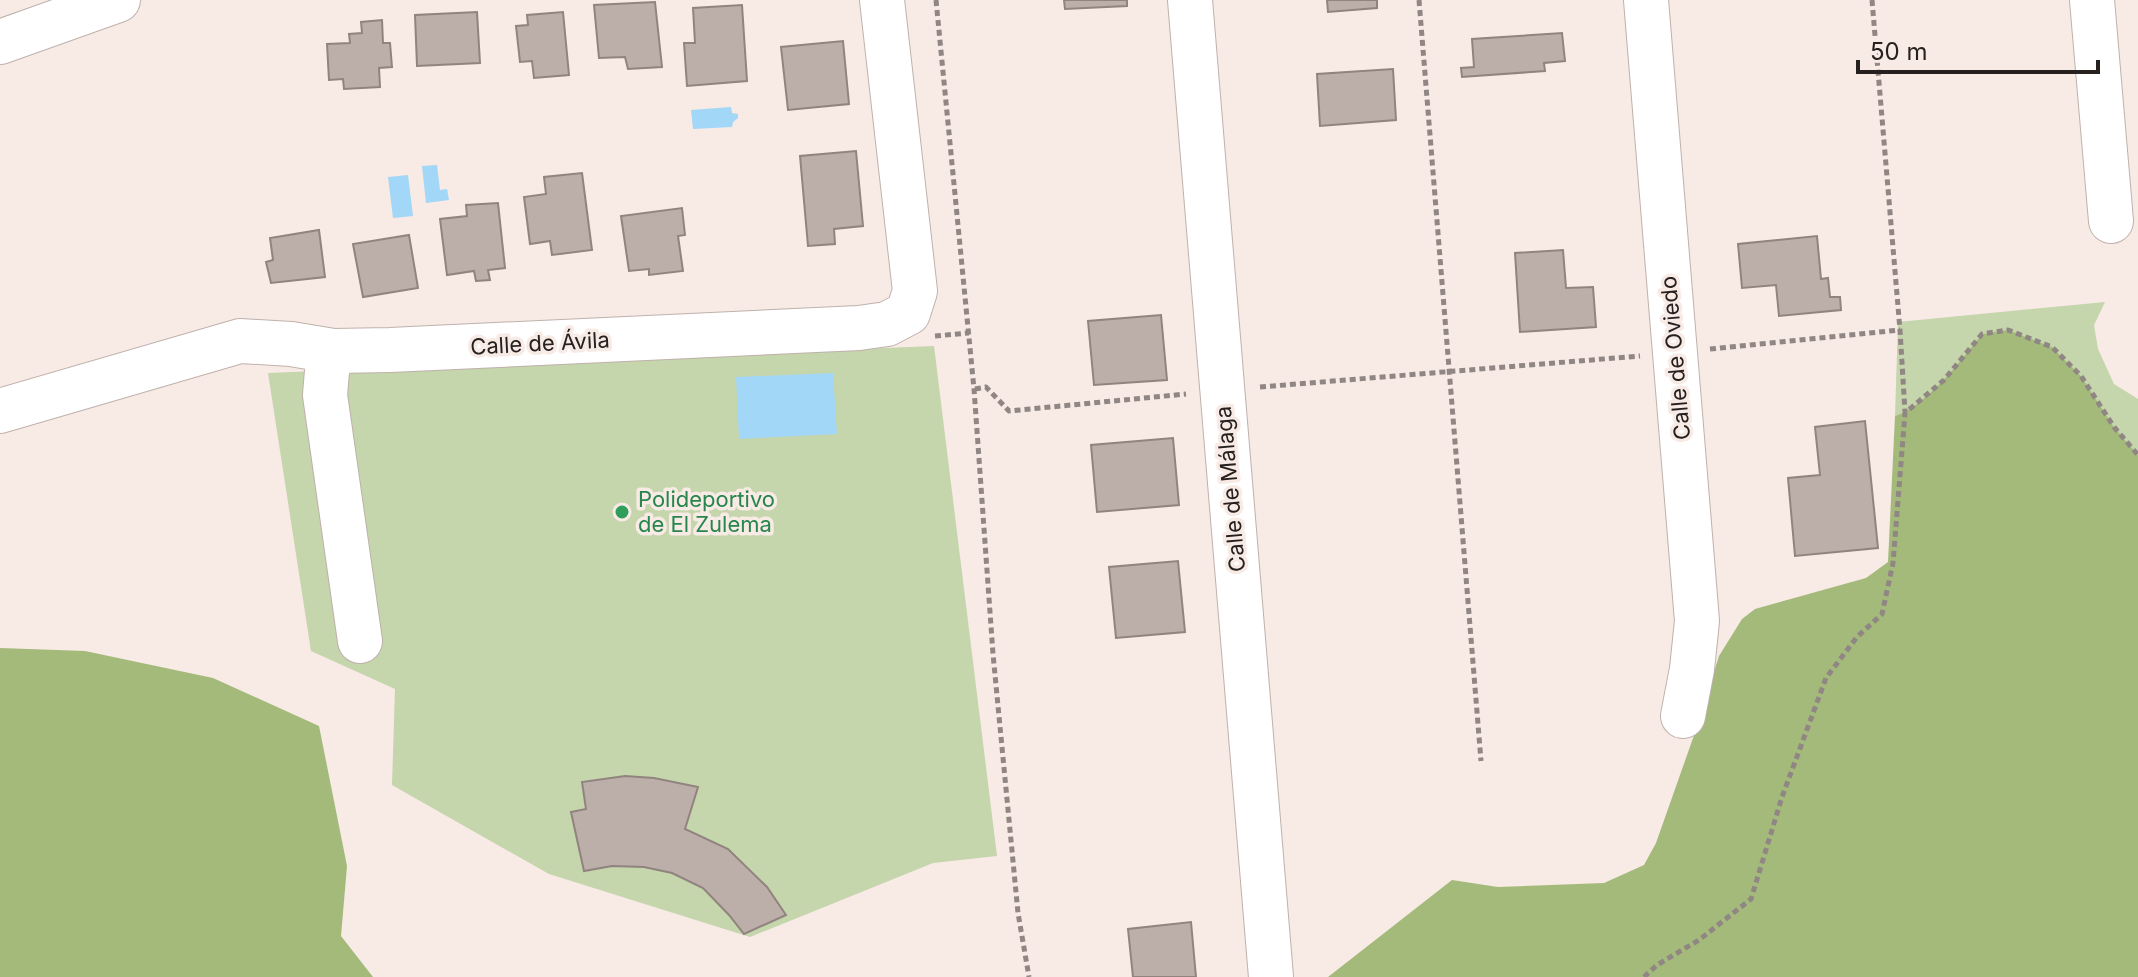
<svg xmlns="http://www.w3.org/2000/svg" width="2138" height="977" viewBox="0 0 2138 977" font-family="Inter,sans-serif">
<rect width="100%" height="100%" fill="#f8eae5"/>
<path fill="#c5d5ac" d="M2105 302 2094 325 2098 349 2114 384 2138 399V455L2114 427 2081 376 2052 347 2008 331 1982 334C1960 361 1928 404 1895 416L1898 322Z
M934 346 997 856 933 863 750 937 549 874 392 785 395 689 311 651 268 373Z"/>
<path fill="#a3ba7b" d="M2008 330 2052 347 2081 376 2114 427 2138 455V977H1328L1452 880 1498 887 1604 883 1644 865 1656 843 1698 724 1719 656 1742 619 1755 609 1866 578 1888 562 1895 416C1928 404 1960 361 1982 334Z
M0 648 85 651 213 678 319 726 347 866 341 936 373 977H0Z"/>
<path fill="#a2d7f7" d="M731 107 732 113 738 114V118L733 122 732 127 693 129 691 110Z
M437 165 440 190 447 189 449 200 426 203 422 166Z
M408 175 413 216 393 218 388 177Z
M833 373 837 434 739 439 736 377Z"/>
<path fill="#bcaea9" stroke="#91847f" stroke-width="2" d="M1064 0H1127V6L1065 9Z
M1327 0H1377V8L1328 12Z
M655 2 662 67 628 69 625 57 599 58 594 5Z
M742 5 747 81 687 86 684 43H695L693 8Z
M477 12 480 63 417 66 415 15Z
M563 12 569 75 534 78 532 61 520 62 516 26 528 25 527 15Z
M382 20 383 43H390L392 67 379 68 380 87 344 89 343 79 329 80 327 44 350 43 349 34 362 33 361 22Z
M1562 33 1565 61 1544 63 1545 71 1462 77 1461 68 1474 67 1472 39Z
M843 41 849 104 788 110 781 47Z
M1393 69 1396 120 1320 126 1317 74Z
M856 151 863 226 834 229 835 244 808 246 800 156Z
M582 173 592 250 552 255 550 241 530 244 524 197 546 194 544 177Z
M498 203 505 268 488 270 490 280 476 281 474 271 447 275 440 219 467 216 466 205Z
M682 208 685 235 678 236 683 271 649 275V269L629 271 621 216Z
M319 230 325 277 271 283 266 262 273 260 270 238Z
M409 235 418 288 363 297 353 244Z
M1817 236 1821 279 1828 278 1830 297H1840L1841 310 1779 316 1776 285 1742 288 1738 244Z
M1563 250 1566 288 1593 287 1596 327 1520 332 1515 253Z
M1161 315 1167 380 1094 385 1088 321Z
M1865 421 1878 548 1795 556 1788 478 1820 475 1815 427Z
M1173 438 1179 505 1097 512 1091 445Z
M1178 561 1185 632 1116 638 1109 567Z
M625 776 654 778 698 787 685 829 728 849 767 887 786 915 744 934 729 915 703 888 672 873 644 867 612 866 584 871 571 812 586 809 582 782Z
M1191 922 1196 977H1133L1128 929Z"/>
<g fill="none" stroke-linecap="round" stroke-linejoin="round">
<defs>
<path id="minor" d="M1190 0 1271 977
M1646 0 1697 621 1692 669 1683 716
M2092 0 2111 221
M0 42 118 0
M333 351 327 371 325 395 360 641
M0 411 240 341 291 344 333 351 390 350 859 328 887 324 908 313 915 291 882 0"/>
</defs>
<use href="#minor" stroke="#bfb1ac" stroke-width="46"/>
<path stroke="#908683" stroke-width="5" stroke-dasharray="6 4" stroke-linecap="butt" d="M936 0 974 389 993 654 1018 913 1029 977
M1419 0 1481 761
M1872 0 1900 330 1905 412
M935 336 969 333
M1710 349 1900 330
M1260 387 1640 356
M975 389 986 387 1009 411 1186 394
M1644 977 1657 965 1699 940 1751 899 1782 797 1826 678 1857 637 1882 614 1893 563 1905 413 1944 380 1982 334 2008 330 2052 347 2081 376 2114 427 2138 455"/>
<use href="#minor" stroke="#fff" stroke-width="44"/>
</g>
<circle fill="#2e9e5b" stroke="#f8eae5" stroke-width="3" cx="622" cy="512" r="8"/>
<g text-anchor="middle" stroke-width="7" stroke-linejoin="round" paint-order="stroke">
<g font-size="22" fill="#26211f" stroke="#f8eae5">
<text transform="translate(540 343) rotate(-3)" y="8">Calle de Ávila</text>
<text transform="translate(1675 358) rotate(-95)" y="8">Calle de Oviedo</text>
<text transform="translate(1230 489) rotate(-95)" y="8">Calle de Málaga</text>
</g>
<g font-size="22" fill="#27864d" stroke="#f8eae5" text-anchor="start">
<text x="638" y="507">Polideportivo<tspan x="638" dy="25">de El Zulema</tspan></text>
</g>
</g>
<path d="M1858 60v12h240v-12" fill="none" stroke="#26211f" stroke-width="4"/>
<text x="1870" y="60" font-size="24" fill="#26211f" stroke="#f8eae5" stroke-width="6" paint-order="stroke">50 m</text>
</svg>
